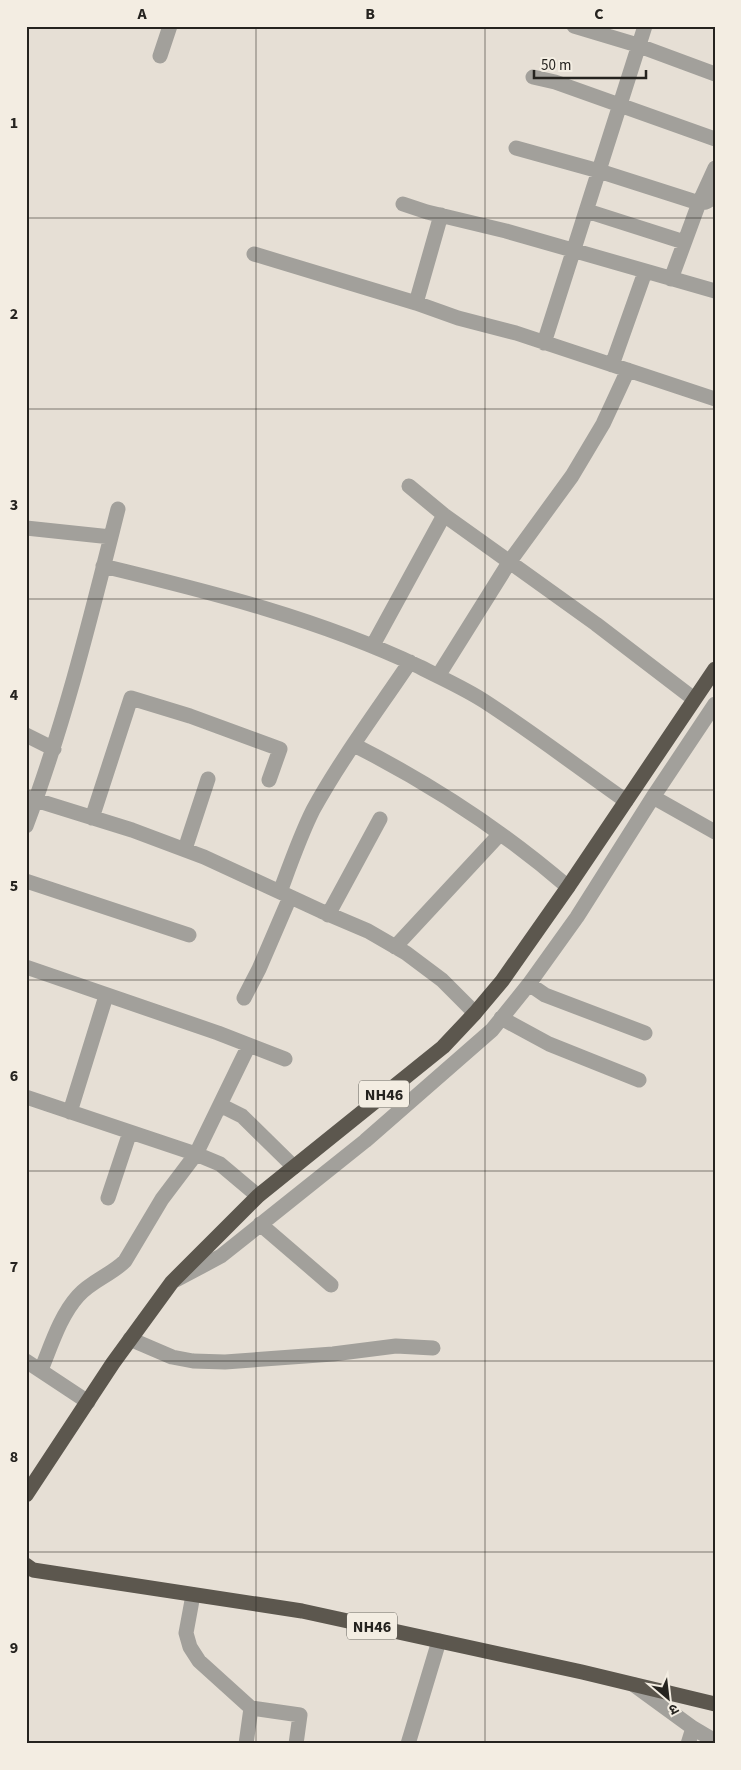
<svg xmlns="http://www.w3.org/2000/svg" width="741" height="1770" viewBox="0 0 741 1770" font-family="'Source Sans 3','Noto Sans Devanagari',sans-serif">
<rect width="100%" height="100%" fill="#e6dfd5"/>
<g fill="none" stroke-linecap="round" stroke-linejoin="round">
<path stroke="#a2a09b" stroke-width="15" d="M574 26 634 44 715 74
M160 56 170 26
M533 77 555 82 715 139
M516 148 599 171 699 203 706 202 715 197
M403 204 427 212 506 231 715 291
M587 211 684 242
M254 254 416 303 441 215
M671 279 699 203 715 168
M416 303 458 318 516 333 715 399
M544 343 645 26
M612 365 645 272
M409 486 444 515 596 624 694 699
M26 528 111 537
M103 566C211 592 319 619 420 667 441 678 464 688 484 701 532 732 579 768 626 801
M373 645 444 515
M438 676 510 561 572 476 603 424 628 370
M26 735 54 749
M354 745C431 784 503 831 568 887
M26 797 132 830 204 857 321 911 368 931 406 953 442 980 475 1013
M653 797 715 832
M92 818 131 698 190 716 280 749 269 780
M26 826C65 723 91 616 118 509
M185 849 208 779
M26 881 189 935
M280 892C290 865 300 836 313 810 341 759 377 711 410 662
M328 915 380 819
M395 947 500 834
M26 967 218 1033 285 1059
M529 984 545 995 645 1033
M244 998 259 969 290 897
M501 1018 549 1044 639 1080
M26 1097 196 1154 220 1164 258 1196
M220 1105 242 1116 294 1167
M70 1112 106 996
M108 1198 130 1132
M260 1224 331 1285
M176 1280 221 1256 365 1141 492 1030 529 984 577 917 653 797 715 704
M130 1339 172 1357 193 1361 225 1362 333 1354 396 1346 433 1348
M26 1361 88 1402
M41 1370C51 1346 60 1316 78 1296 91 1281 111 1275 125 1261L162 1199 196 1154 249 1045
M193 1595 186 1633 190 1647 199 1661 251 1708 300 1715 296 1744
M634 1685 693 1728 715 1741
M246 1744 251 1708
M408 1744 439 1641
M688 1744 693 1728"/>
<path stroke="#5c574e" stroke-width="15" d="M26 1495 113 1363 172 1282 258 1196 443 1047 475 1013 502 981 568 887 715 669
M26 1565 33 1570 302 1611 582 1672 715 1704"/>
</g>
<path fill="none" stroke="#25231f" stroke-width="1" stroke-opacity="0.55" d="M256 26V1744M485 26V1744M26 218H715M26 409H715M26 599H715M26 790H715M26 980H715M26 1171H715M26 1361H715M26 1552H715"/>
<g text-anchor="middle" stroke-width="4" stroke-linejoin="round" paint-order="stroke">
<g fill="#f3ede2" stroke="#63605a" stroke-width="1">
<rect x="359" y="1080.5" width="50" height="27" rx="4"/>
<rect x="347" y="1612.5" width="50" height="27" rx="4"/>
</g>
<g font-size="16" font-weight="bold" fill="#25231f">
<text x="384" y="1100">NH46</text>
<text x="372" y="1632">NH46</text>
</g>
</g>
<rect width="741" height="1770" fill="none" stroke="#f3ede2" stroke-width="55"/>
<g transform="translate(668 1698) rotate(152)" stroke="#f3ede2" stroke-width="4" paint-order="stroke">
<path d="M0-4L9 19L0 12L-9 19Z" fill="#25231f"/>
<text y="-8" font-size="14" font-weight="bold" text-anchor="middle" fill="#25231f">उ</text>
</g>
<path d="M534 70v8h112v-8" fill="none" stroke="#25231f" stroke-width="2.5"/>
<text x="541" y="70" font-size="15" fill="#25231f" stroke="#f3ede2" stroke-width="4" paint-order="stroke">50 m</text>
<rect x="28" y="28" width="686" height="1714" fill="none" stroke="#25231f" stroke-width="2"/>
<g font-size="16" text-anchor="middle" font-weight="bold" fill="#25231f">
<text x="142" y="19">A</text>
<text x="370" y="19">B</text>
<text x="599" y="19">C</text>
<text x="14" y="128">1</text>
<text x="14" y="319">2</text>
<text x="14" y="510">3</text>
<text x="14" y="700">4</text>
<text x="14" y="891">5</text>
<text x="14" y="1081">6</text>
<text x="14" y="1272">7</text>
<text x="14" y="1462">8</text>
<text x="14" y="1653">9</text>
</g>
</svg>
